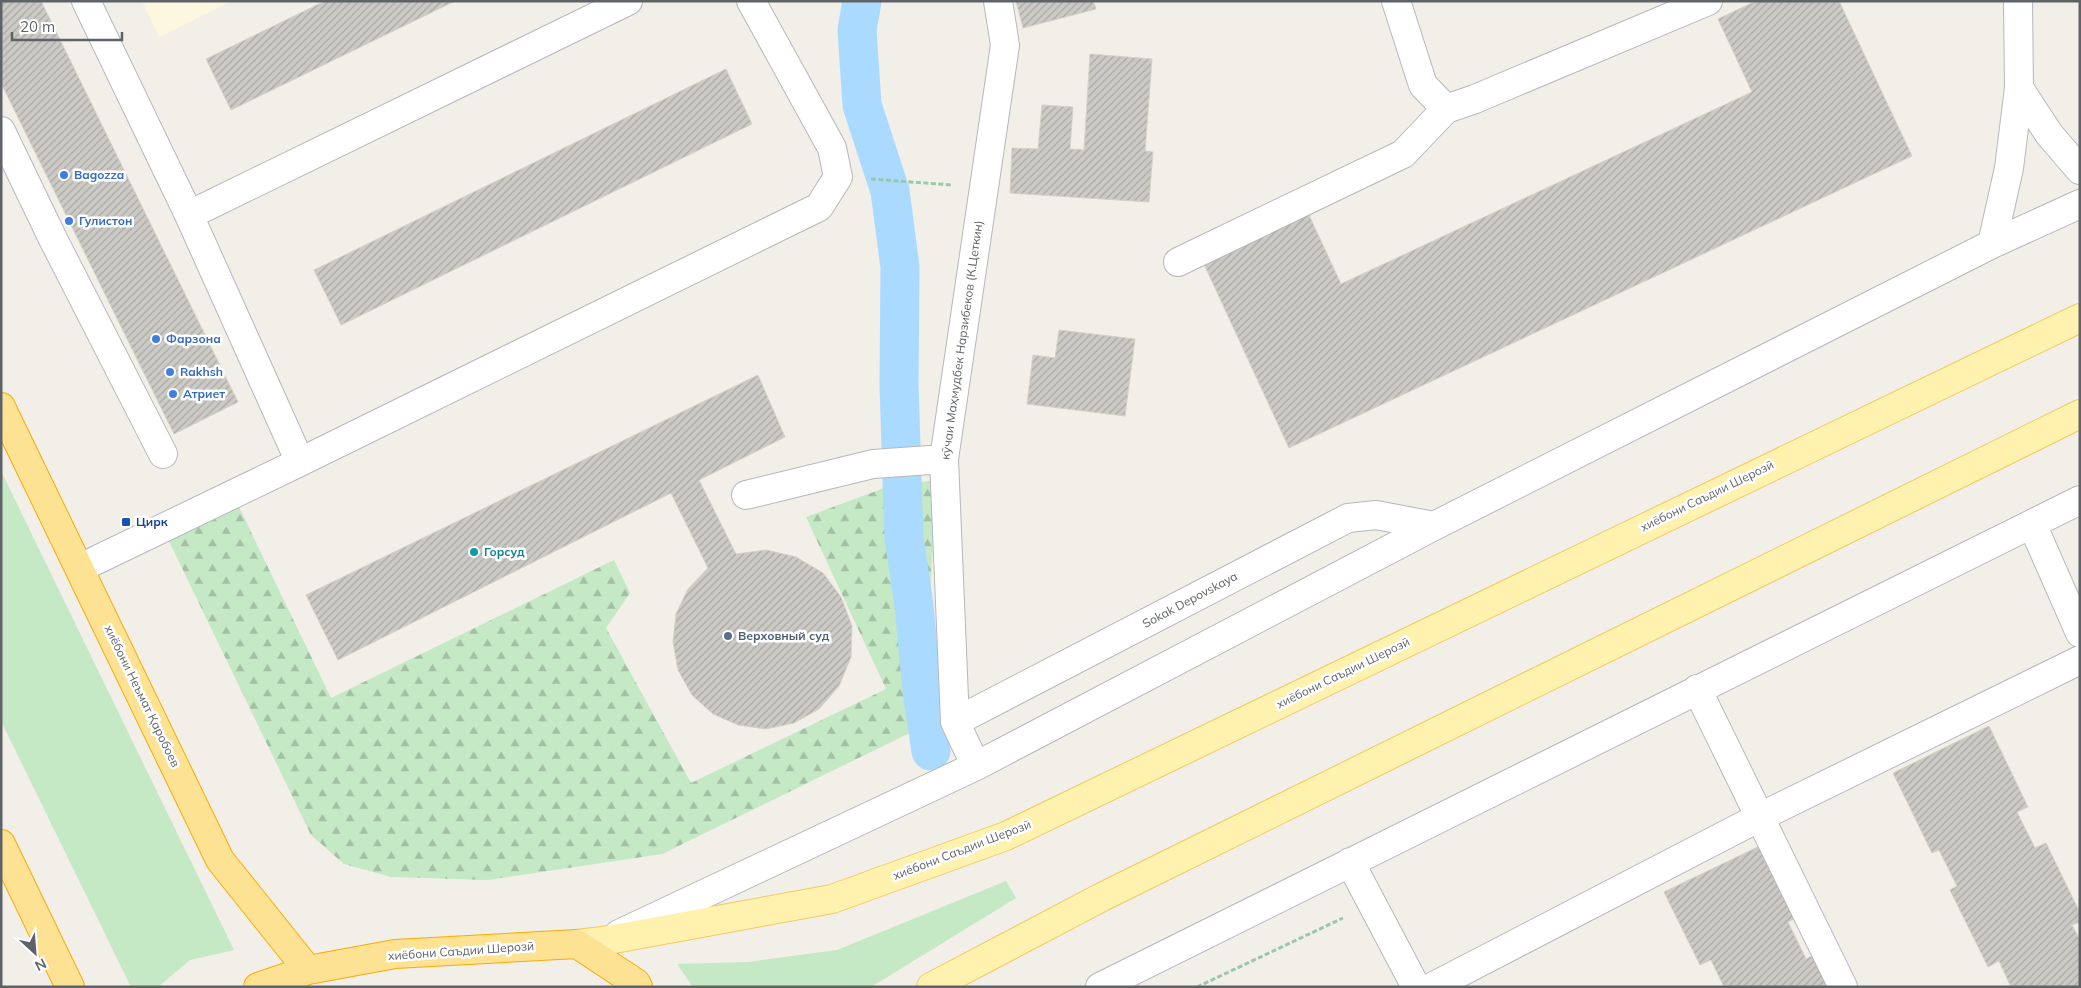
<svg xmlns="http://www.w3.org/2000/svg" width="2081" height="988" viewBox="0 0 2081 988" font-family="Mulish,sans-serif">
<defs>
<pattern id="forest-firs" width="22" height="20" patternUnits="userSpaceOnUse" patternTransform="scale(1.25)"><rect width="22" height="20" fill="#c5e8c5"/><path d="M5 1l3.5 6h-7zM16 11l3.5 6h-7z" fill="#a3c0a4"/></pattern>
<pattern id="building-hatch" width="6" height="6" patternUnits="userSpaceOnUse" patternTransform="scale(1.25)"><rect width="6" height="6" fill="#cccac5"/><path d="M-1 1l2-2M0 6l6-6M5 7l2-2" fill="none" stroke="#a9a8a4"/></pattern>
</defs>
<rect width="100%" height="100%" fill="#f1efe8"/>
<path fill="#fef7e0" d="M142 1H232L159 37Z"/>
<path fill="#c5e8c5" d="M1 471 234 950 190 960 158 987H131L1 721Z
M1006 881 1016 898 871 987H693L677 964 748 962 837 950Z"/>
<path fill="url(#forest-firs)" d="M936 480 924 726 662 854 488 880 391 877 344 864 311 835 169 541 239 507 331 698 614 560 630 593 606 628 691 783 886 689 806 517 887 487Z"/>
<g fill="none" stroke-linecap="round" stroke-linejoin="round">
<path stroke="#aadaff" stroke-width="39" d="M862 1 857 30 862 105 890 191 900 267 899 386 904 538 914 605 922 691 931 751"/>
</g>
<path fill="url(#building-hatch)" stroke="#d6d1c6" d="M1 1H41L238 402 174 434 1 83Z
M325 1H455L231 110 206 59Z
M1016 1H1093L1096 9 1023 28Z
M1756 1H1839L1912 156 1289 448 1203 262 1308 213 1341 284 1752 92 1718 19Z
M1090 54 1152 59 1145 151 1153 152 1149 202 1010 193 1012 148 1038 149 1042 105 1073 107 1070 149 1084 150Z
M726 69 752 124 341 325 314 270Z
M1059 330 1135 339 1125 416 1027 404 1033 355 1055 358Z
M758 375 785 437 699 480 736 554 766 550 796 557 823 573 841 597 852 626 851 657 839 686 819 709 794 723 766 729 738 725 713 714 692 695 678 670 673 642 676 614 688 589 708 568 671 493 338 660 306 595Z
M1989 726 2028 807 2017 812 2035 848 2046 843 2080 913V922L2072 925 2080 940V987H2011L1999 961 1988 967 1950 890 1957 886 1939 850 1932 853 1893 773Z
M1764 844 1799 917 1788 922 1806 959 1817 953 1833 987H1724L1711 960 1700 965 1664 892Z"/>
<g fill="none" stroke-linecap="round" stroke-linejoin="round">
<defs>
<path id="minor" d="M86 1 189 215 300 462
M1396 1 1423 85 1446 109 1475 99 1708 1
M2019 88 2049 134 2080 170
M1 131 53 239 163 454
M189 215 628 1
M1992 244 2009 168 2019 88 2018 1
M1178 262 1403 154 1446 109
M746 495 873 464 944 459
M2032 524 2080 633
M80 568 300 462 819 207 838 177 832 148 751 1
M1697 689 1843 987
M955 722 1348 518 1376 515 1434 526
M976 766 955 722 944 459 1005 45 998 1
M1350 862 1416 987
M619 934 976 766 1434 526 1992 244 2080 204
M1100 987 2080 500
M1432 987 1760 817 2080 660"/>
<path id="major" d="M577 944 603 941 832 899 1006 836 2080 318
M931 987 1102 897 2080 414"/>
<path id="highway" d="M1 407 220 860 308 970
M1 844 70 987
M258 987 308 970 395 954 577 944 636 983 638 987"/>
</defs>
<use href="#minor" stroke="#b5b8bc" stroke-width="30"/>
<use href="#major" stroke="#f2c960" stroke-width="30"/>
<use href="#highway" stroke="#f9ab00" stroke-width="30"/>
<path stroke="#9cc7a9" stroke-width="3" stroke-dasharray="5 2.5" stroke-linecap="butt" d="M871 179 952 185
M1197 987 1343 918"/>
<use href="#minor" stroke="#fff" stroke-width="28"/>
<use href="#major" stroke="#fff2af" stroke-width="28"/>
<use href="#highway" stroke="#fde293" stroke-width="28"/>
</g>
<g fill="#3f7fe0" stroke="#fff" stroke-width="2">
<circle cx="64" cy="175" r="5"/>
<circle cx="69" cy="221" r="5"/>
<circle cx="156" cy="339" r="5"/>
<circle cx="170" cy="372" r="5"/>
<circle cx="173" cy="394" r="5"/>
</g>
<rect fill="#1a4fb4" stroke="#fff" stroke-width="2" x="121" y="517" width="10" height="10" rx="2.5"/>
<circle fill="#0f9aa8" stroke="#fff" stroke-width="2" cx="474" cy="552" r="5"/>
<circle fill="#5c6f8a" stroke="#fff" stroke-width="2" cx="728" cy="636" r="5"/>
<g text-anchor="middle" stroke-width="5" stroke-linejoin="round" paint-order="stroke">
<g font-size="12" font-weight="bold" fill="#366cbe" stroke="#fff" text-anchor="start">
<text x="74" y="179">Bagozza</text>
<text x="79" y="225">Гулистон</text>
<text x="166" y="343">Фарзона</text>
<text x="180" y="376">Rakhsh</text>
<text x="183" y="398">Атриет</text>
</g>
<g font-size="12" fill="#5f6368" stroke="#fff">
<text transform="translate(962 340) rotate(-82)" y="4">кӯчаи Маҳмудбек Нарзибеков (К.Цеткин)</text>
<text transform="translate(1707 496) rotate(-26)" y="4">хиёбони Саъдии Шерозӣ</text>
<text transform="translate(1190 600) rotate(-28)" y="4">Sokak Depovskaya</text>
<text transform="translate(1343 673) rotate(-26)" y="4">хиёбони Саъдии Шерозӣ</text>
<text transform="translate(142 696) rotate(64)" y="4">хиёбони Неъмат Қаробоев</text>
<text transform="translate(962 850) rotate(-21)" y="4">хиёбони Саъдии Шерозӣ</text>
<text transform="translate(461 951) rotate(-4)" y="4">хиёбони Саъдии Шерозӣ</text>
</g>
<g font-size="12" font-weight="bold" fill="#164399" stroke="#fff" text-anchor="start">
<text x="136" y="526">Цирк</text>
</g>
<g font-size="12" font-weight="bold" fill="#0d838f" stroke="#fff" text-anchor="start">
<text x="484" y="556">Горсуд</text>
</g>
<g font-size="12" font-weight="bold" fill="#4e5e75" stroke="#fff" text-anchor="start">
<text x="738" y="640">Верховный суд</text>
</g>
</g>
<rect width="2081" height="988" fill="none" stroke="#5f6368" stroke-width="5"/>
<g transform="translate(35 953) rotate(154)" stroke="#ffffff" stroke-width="4" paint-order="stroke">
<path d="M0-4L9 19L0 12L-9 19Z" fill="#5f6368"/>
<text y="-8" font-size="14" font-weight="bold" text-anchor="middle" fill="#5f6368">N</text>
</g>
<path d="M12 32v8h110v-8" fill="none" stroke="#5f6368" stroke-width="2.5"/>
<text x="20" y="32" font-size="15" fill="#5f6368" stroke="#ffffff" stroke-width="4" paint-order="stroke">20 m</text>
</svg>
